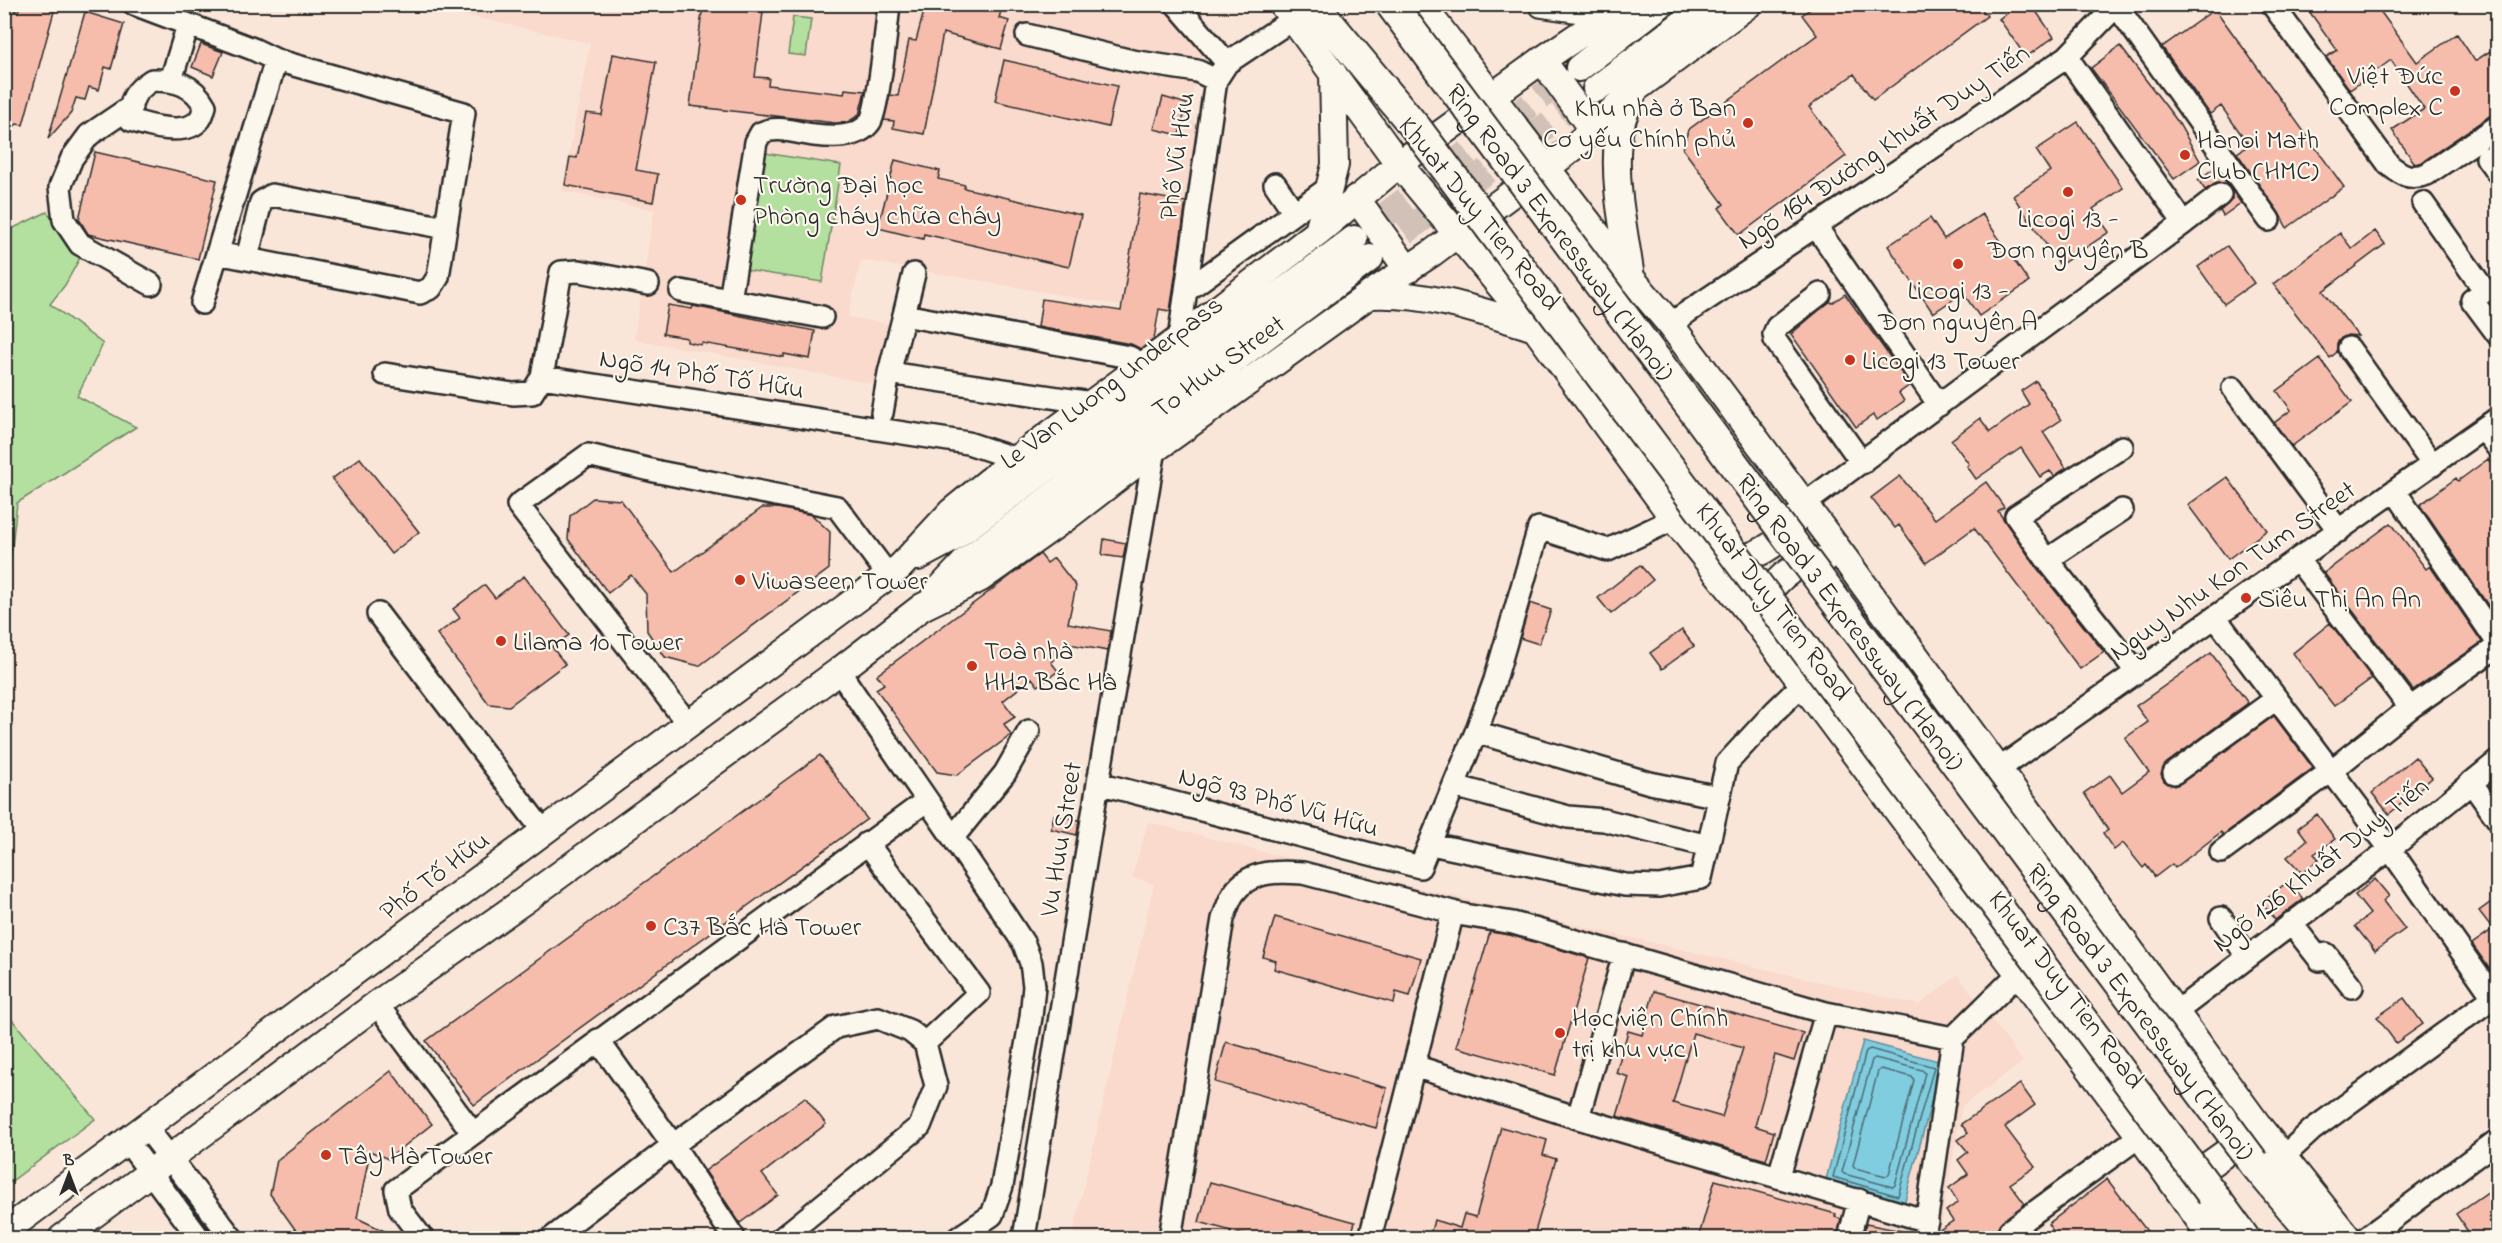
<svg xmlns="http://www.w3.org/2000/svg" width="2502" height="1243" viewBox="0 0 2502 1243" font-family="'Indie Flower',sans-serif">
<rect width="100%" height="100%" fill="#fae6d9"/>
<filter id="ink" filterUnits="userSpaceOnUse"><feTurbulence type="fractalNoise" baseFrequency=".0167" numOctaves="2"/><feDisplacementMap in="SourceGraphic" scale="12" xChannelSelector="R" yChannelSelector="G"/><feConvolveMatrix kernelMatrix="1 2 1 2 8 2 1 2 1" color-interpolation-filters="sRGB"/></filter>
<g filter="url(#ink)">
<path fill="#f9dacc" d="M381 5H1167L1204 53 1197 71 1188 116 1203 130 1174 315 861 260 848 317 889 324 879 385 634 339 654 210 562 191 590 43 432 8Z
M1148 822 1260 851 1919 1005 1958 975 2023 1062 1962 1106 1939 1238H1072L1154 884 1132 877Z"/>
<path fill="#b3e09f" stroke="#6f8665" stroke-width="1.5" d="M793 17 811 19 806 56 788 54Z
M765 153 841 165 822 282 746 270Z
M47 212 82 254 65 285 50 304 103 344 77 396 136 427 17 503 5 607V232Z
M4 1010 95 1119 5 1186H4Z"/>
<path fill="#81cde0" stroke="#5f8c98" stroke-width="1.5" d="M1863 1041 1942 1062 1904 1204 1825 1183Z"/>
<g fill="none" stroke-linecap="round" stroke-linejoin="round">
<path stroke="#4d6c73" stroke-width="1.5" d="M1870 1049 1934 1067 1898 1196 1833 1177 1866 1051Z
M1875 1058 1922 1070 1925 1073 1895 1185 1893 1187 1844 1174 1842 1172 1872 1060Z
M1881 1069 1912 1077 1914 1080 1889 1174 1886 1176 1855 1168 1853 1165 1878 1071Z"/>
</g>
<path fill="#f6bdad" stroke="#2b2b2b" stroke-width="1.5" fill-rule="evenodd" d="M20 4H56L23 125 17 124 4 134V5L18 12Z
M703 4 763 12 755 77 769 78 768 85 844 94 845 89 865 91 859 115 848 122 835 123 690 106Z
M926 4H1003L999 18 1009 21 1001 49 943 33 924 134 893 128 894 121 884 120 890 95 898 96 909 40 916 41Z
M1817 4H1978L1987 16 1873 100 1854 74 1809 107 1846 156 1739 235 1719 208 1724 204 1683 149 1688 130 1817 35 1802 15Z
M2019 4H2031L2054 37 2026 57 1999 19Z
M2304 4H2375L2417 62 2457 34 2475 61 2498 46V113L2491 115 2422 162 2415 164 2392 130 2424 109 2391 60 2350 90 2326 57 2337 50Z
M2215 9 2344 187 2287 228 2279 213 2237 153 2249 145 2221 106 2210 114 2162 47Z
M85 12 124 24 111 69 105 67 99 90 89 87 85 100 76 98 71 113 48 139Z
M201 44 223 52 213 76 192 67Z
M2120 46 2178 122 2200 161 2174 179 2091 68Z
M613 54 656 62 636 170 658 174 653 202 565 185 570 157 577 158 586 113 602 115Z
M1004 60 1117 86 1108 127 995 101Z
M1163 97 1187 104 1179 135 1154 129Z
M2078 122 2123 188 2093 209 2109 232 2060 265 2013 196 2050 171 2036 150Z
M95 152 217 180 198 259 88 234 79 219Z
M895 160 940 171 938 179 965 185 964 188 1081 215 1069 267 924 234 923 239 878 228Z
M2216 167 2230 188 2219 182 2205 190 2198 180Z
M2230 188 2241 203 2223 216 2220 211 2232 199Z
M1140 194 1186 202 1170 311 1159 309 1154 339 1141 349 1131 344 1038 327 1042 299 1121 311Z
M1982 214 2029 282 1979 316 1963 293 1933 313 1888 246 1930 218 1944 239Z
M2375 231 2385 244 2323 291 2358 336 2348 335 2341 338 2337 343V352L2330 358 2273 284 2340 233 2352 249Z
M2227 246 2254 283 2224 304 2198 267Z
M1845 294 1910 385 1899 393 1904 401 1877 420 1873 415 1856 427 1791 334 1830 301 1832 303Z
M668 305 692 309 693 306 815 331 810 359 784 354V357L702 343 701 345 687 342V338L663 334Z
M2320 359 2352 402 2292 446 2274 423 2291 410 2277 391Z
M2036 381 2061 420 2043 432 2066 468 2054 476 2050 471 2040 477 2021 448 1976 479 1967 466 1969 464 1951 440 1980 418 1990 432 2029 404 2021 391Z
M360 458 419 532 391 554 332 479Z
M2488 459 2498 473V620L2420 505 2456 478 2458 481Z
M1900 476 1935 519 1986 482 2004 507 1998 511 2006 523 2037 568 2104 652 2080 669 1974 528 1926 563 1899 525 1895 528 1871 498Z
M2227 477 2267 530 2228 559 2188 505Z
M593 498 621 500 674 572 762 508H778L812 515 830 532 829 569 699 666 665 657 647 631 646 594 631 575 608 593 568 539 570 516Z
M2391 523 2426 569 2430 566 2482 642 2413 690 2324 573Z
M1104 539 1126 543 1123 558 1102 555Z
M1040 554 1047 563 1054 558 1076 586 1068 623 1111 631 1108 651 1064 643 1062 653 1051 662 1058 671 1038 686 1032 678 1003 701 1015 717 1004 724 1011 735 957 775 937 772 876 689 884 684 877 675Z
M1640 565 1653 580 1611 614 1598 598Z
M524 576 569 635 552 647 565 664 509 706 489 704 437 634 460 618 453 609 485 585 495 598Z
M1530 603 1551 610 1539 644 1520 638Z
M2330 623 2372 678 2334 706 2320 688 2319 689 2293 653Z
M1682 630 1694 646 1662 669 1650 653Z
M2211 653 2248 703 2167 763 2161 774 2164 781 2175 786 2181 783 2274 716 2313 768 2223 835 2221 832 2175 868 2172 864 2155 877 2146 865 2143 868 2123 843 2114 850 2103 834 2108 830 2084 793 2110 775 2122 792 2149 772 2125 738 2148 722 2136 706Z
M820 755 867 819 474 1105 426 1041Z
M2415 757 2432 778 2389 814 2372 793Z
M2317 814 2335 839 2314 854 2319 859 2302 873 2287 857 2307 840 2298 828Z
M1054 815 1079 820 1077 835 1051 829Z
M2375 879 2389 896 2383 901 2405 929 2375 951 2355 926 2370 914 2355 895Z
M2289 881 2303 899 2275 920 2261 902Z
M2498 897V981L2472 944 2493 929 2479 911Z
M1275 917 1421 958 1410 996 1396 992 1394 1003 1274 969 1276 961 1263 957Z
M1490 932 1510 935 1589 958 1555 1075 1456 1047Z
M1654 991 1803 1033 1794 1061 1775 1055 1755 1126 1774 1132 1766 1160 1617 1116 1629 1077 1616 1073 1628 1031 1642 1035ZM1693 1033 1743 1048 1722 1117 1673 1103Z
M2404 998 2423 1024 2396 1043 2377 1017Z
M1226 1042 1387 1088 1376 1128 1215 1082Z
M391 1071 432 1124 388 1159 370 1151 357 1218 401 1239H302L270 1194 277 1160Z
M2020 1084 2035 1105 2005 1127 2035 1167 2010 1184 2025 1204 1999 1225 1997 1231 2000 1239H1937L1938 1231 1953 1221 1946 1211 1958 1202 1949 1188 1968 1174 1958 1160 1968 1152 1958 1140 1968 1133 1961 1124Z
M805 1097 826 1124 762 1174 778 1195 740 1223 705 1171Z
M1501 1127 1547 1140 1543 1155 1556 1159 1533 1239H1429L1434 1220 1460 1228 1464 1214 1476 1217Z
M2107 1179 2153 1239H2059L2048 1224Z
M1715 1180 1836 1214 1835 1217 1841 1219 1837 1239H1698Z
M1210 1182 1355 1222 1350 1239H1260L1199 1222Z
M2498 1185V1239H2473L2456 1214Z
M1866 1224 1902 1231V1239H1862Z"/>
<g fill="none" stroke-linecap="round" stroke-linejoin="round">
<path stroke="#d1c1b6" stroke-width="26" stroke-dasharray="26 13" stroke-linecap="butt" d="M1354 239 1576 70
M1373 256 1590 93"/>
<defs>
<path id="minor" d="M134 4 253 49 276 60 202 303
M1176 4 1227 63
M2272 4 2389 165C2402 175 2410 180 2427 174L2498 126
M2116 5 2269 220
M1027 35 1132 61 1197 71 1216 80
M152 80C176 80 193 84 205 106 204 110 202 116 200 119 187 137 148 126 131 120 128 100 136 90 152 80Z
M171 80 188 25
M129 108 89 135 72 158 60 187 64 220 80 244 151 284
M2487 158 2498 173
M1275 184 1294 212
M2423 203 2485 291 2472 300 2498 335
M2184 223 2220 195
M1815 225 1939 405
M217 253 420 293 431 288 438 277 464 113 276 60
M247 258 261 202 272 195 446 228
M914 274 904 315 1129 357 1144 365
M681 291 822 317
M1186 291 1331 186
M1820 294 1777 327 1774 334 1775 340 1862 463
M730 300 756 142 761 133C778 125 795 133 814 135 832 137 858 139 870 122 878 111 887 24 889 4
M1670 324 2067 57 2118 4
M1179 339 1216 80 1227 63 1293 19
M2349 348 2433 465
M889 373 904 315
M385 374 513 394 532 393 542 377 968 443 1016 459
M542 377 561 272 579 271 648 284
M2233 388 2339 531
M882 413 889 373 1092 403
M2483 429 2498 448
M2122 447 2016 516 2047 560 2136 671
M2395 491 2498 643
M1803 505 2184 223 2067 57
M2047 560 2122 510
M2298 560 2410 708
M378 614 544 832
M2215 617 2390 849 2498 1004
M839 671C900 762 964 851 1024 944L1031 963 1034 986 1031 1017 1002 1186 992 1215 958 1238
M689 725 518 505 588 455 659 472 837 507 888 575
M1476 732 1650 783 1719 797
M1999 769 2498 418
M2174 773 2276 699
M2471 782 2498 820
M1098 783 1420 867 1476 732 1495 680 1539 528 1608 550 1674 519
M1454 786 1568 817 1604 820 1708 846
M954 836 1005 773 1029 731
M867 843 979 993 925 1043
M1431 844 1625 885 1659 886 1701 878 1727 763 1776 710 1802 685
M2221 852 2331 771 2410 708 2498 646
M2221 918 2247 956
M2291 923 2320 960 2326 954 2352 987
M377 1004 472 1132
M2176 1012 2390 849 2498 761
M598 1040 673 1145 734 1238
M1414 1066 1578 1118 1927 1221
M1578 1118 1624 954
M146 1127 232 1238
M127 1141 199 1238
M2283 1157 2312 1130 2498 994
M1779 1176 1826 1013
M422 1238 400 1209 396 1190 926 801
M552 1238 673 1145 836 1027 878 1018 910 1031 925 1043 936 1086 920 1126 782 1238
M1024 1238 1098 783 1155 449
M1170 1238 1223 919C1226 911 1229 900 1234 893 1250 870 1278 871 1303 873L1464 915 1513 923 1826 1013 1953 1038 2018 974
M1370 1238 1453 912
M1849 1238 1859 1200
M1924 1238 1953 1038
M2017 1238 2010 1230 2140 1136
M2366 1238 2498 1140"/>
<path id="major" d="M1282 4 1399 164 1535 328 1674 519 1755 620 2140 1136 2212 1238
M1421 4 1631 278 1670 324 1845 559 2260 1128 2348 1238
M1542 4 1610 14
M1542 60 1592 129
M1579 68 1661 4
M1596 89 1708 4
M1356 198 1408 270
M1318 232 1335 165 1333 73
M1631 278C1625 233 1613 185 1618 140 1619 124 1626 110 1632 96
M1370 295C1427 292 1481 311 1535 328
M918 557 950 540 1354 239
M1720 565C1753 557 1778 549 1795 519
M935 594 966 561 1370 258
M1758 612C1770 584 1792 561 1824 560
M2182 1184 2255 1132
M4 1232 900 567 951 512 1016 459 1179 339 1318 232 1399 164 1542 60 1625 4
M62 1238 377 1004 525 900 839 671 922 607 981 578 1067 517 1155 449 1369 295 1432 253 1573 148 1634 90 1749 4"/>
<path id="highway" d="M1313 4 1416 128
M2254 1163 2317 1238
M2212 1194 2244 1238"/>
</defs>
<use href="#minor" stroke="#2b2b2b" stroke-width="26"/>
<use href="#major" stroke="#2b2b2b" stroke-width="30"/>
<use href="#highway" stroke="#2b2b2b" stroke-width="34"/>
<use href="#minor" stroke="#fbf7ec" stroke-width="21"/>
<use href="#major" stroke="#fbf7ec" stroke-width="26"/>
<use href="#highway" stroke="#fbf7ec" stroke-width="30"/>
<defs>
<g id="highway-bridge">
<path id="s1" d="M1391 4 2254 1163"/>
<path d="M1416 128 2212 1194"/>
</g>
</defs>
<use href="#highway-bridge" stroke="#2b2b2b" stroke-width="34" stroke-linecap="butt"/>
<use href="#highway-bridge" stroke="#fbf7ec" stroke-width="30"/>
</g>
</g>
<g fill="#c8321e" stroke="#fbf7ec" stroke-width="2">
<circle cx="2455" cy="91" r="6"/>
<circle cx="1748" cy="123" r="6"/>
<circle cx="2185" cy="155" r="6"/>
<circle cx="2068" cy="192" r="6"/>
<circle cx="741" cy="200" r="6"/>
<circle cx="1958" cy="264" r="6"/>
<circle cx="1850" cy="360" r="6"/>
<circle cx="740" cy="580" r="6"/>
<circle cx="2246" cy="598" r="6"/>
<circle cx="501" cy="641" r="6"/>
<circle cx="972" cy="666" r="6"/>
<circle cx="651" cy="926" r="6"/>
<circle cx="1560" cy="1033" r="6"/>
<circle cx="326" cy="1155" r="6"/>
</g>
<g text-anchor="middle" stroke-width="4.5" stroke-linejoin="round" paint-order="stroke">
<g font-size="27" fill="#2b2b2b" stroke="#fbf7ec" text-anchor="start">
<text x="2443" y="84" text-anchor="end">Việt Đức<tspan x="2443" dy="31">Complex C</tspan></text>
<text x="1736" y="116" text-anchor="end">Khu nhà ở Ban<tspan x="1736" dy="31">Cơ yếu Chính phủ</tspan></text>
<text x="2197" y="148">Hanoi Math<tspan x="2197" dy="31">Club (HMC)</tspan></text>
<text x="753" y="193">Trường Đại học<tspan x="753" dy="31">Phòng cháy chữa cháy</tspan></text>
<text x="2068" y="227" text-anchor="middle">Licogi 13 -<tspan x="2068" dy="31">Đơn nguyên B</tspan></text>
<text x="1958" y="299" text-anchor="middle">Licogi 13 -<tspan x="1958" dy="31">Đơn nguyên A</tspan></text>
<text x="1862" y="369">Licogi 13 Tower</text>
<text x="752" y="589">Viwaseen Tower</text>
<text x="2258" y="607">Siêu Thị An An</text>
<text x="513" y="650">Lilama 10 Tower</text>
<text x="984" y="659">Toà nhà<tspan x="984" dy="31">HH2 Bắc Hà</tspan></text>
<text x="663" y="935">C37 Bắc Hà Tower</text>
<text x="1572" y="1026">Học viện Chính<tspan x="1572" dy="31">trị khu vực I</tspan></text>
<text x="338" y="1164">Tây Hà Tower</text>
</g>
<g font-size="27" fill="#2b2b2b" stroke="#fbf7ec">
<text transform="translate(1883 146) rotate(-34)" y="9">Ngõ 164 Đường Khuất Duy Tiến</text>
<text transform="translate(1176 156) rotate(-82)" y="9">Phố Vũ Hữu</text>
<text transform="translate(1480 213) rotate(51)" y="9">Khuat Duy Tien Road</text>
<text dy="9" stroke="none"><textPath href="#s1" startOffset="284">Ring Road 3 Expressway (Hanoi)</textPath></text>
<text transform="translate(1218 366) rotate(-36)" y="9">To Huu Street</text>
<text transform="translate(702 373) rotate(9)" y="9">Ngõ 14 Phố Tố Hữu</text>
<text transform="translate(1111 382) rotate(-37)" y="9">Le Van Luong Underpass</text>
<text transform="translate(2232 570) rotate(-35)" y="9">Nguy Nhu Kon Tum Street</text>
<text transform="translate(1774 601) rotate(53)" y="9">Khuat Duy Tien Road</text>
<text dy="9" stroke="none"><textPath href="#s1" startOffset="770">Ring Road 3 Expressway (Hanoi)</textPath></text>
<text transform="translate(1279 801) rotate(15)" y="9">Ngõ 93 Phố Vũ Hữu</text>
<text transform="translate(1060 839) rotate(-81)" y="9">Vu Huu Street</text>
<text transform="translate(2320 864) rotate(-38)" y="9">Ngõ 126 Khuất Duy Tiến</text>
<text transform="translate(434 875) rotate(-37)" y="9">Phố Tố Hữu</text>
<text transform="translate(2067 989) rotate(53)" y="9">Khuat Duy Tien Road</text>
<text dy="9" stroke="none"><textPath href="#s1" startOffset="1256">Ring Road 3 Expressway (Hanoi)</textPath></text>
</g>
</g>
<rect width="2502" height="1243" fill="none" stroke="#fbf7ec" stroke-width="24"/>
<rect x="12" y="12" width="2478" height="1219" fill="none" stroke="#2b2b2b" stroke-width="2" filter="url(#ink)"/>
<g transform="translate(69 1174)" stroke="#fbf7ec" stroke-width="4.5" paint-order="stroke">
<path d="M0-4.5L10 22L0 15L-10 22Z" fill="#2b2b2b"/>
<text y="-9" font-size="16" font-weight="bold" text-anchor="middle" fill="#2b2b2b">B</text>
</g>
</svg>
